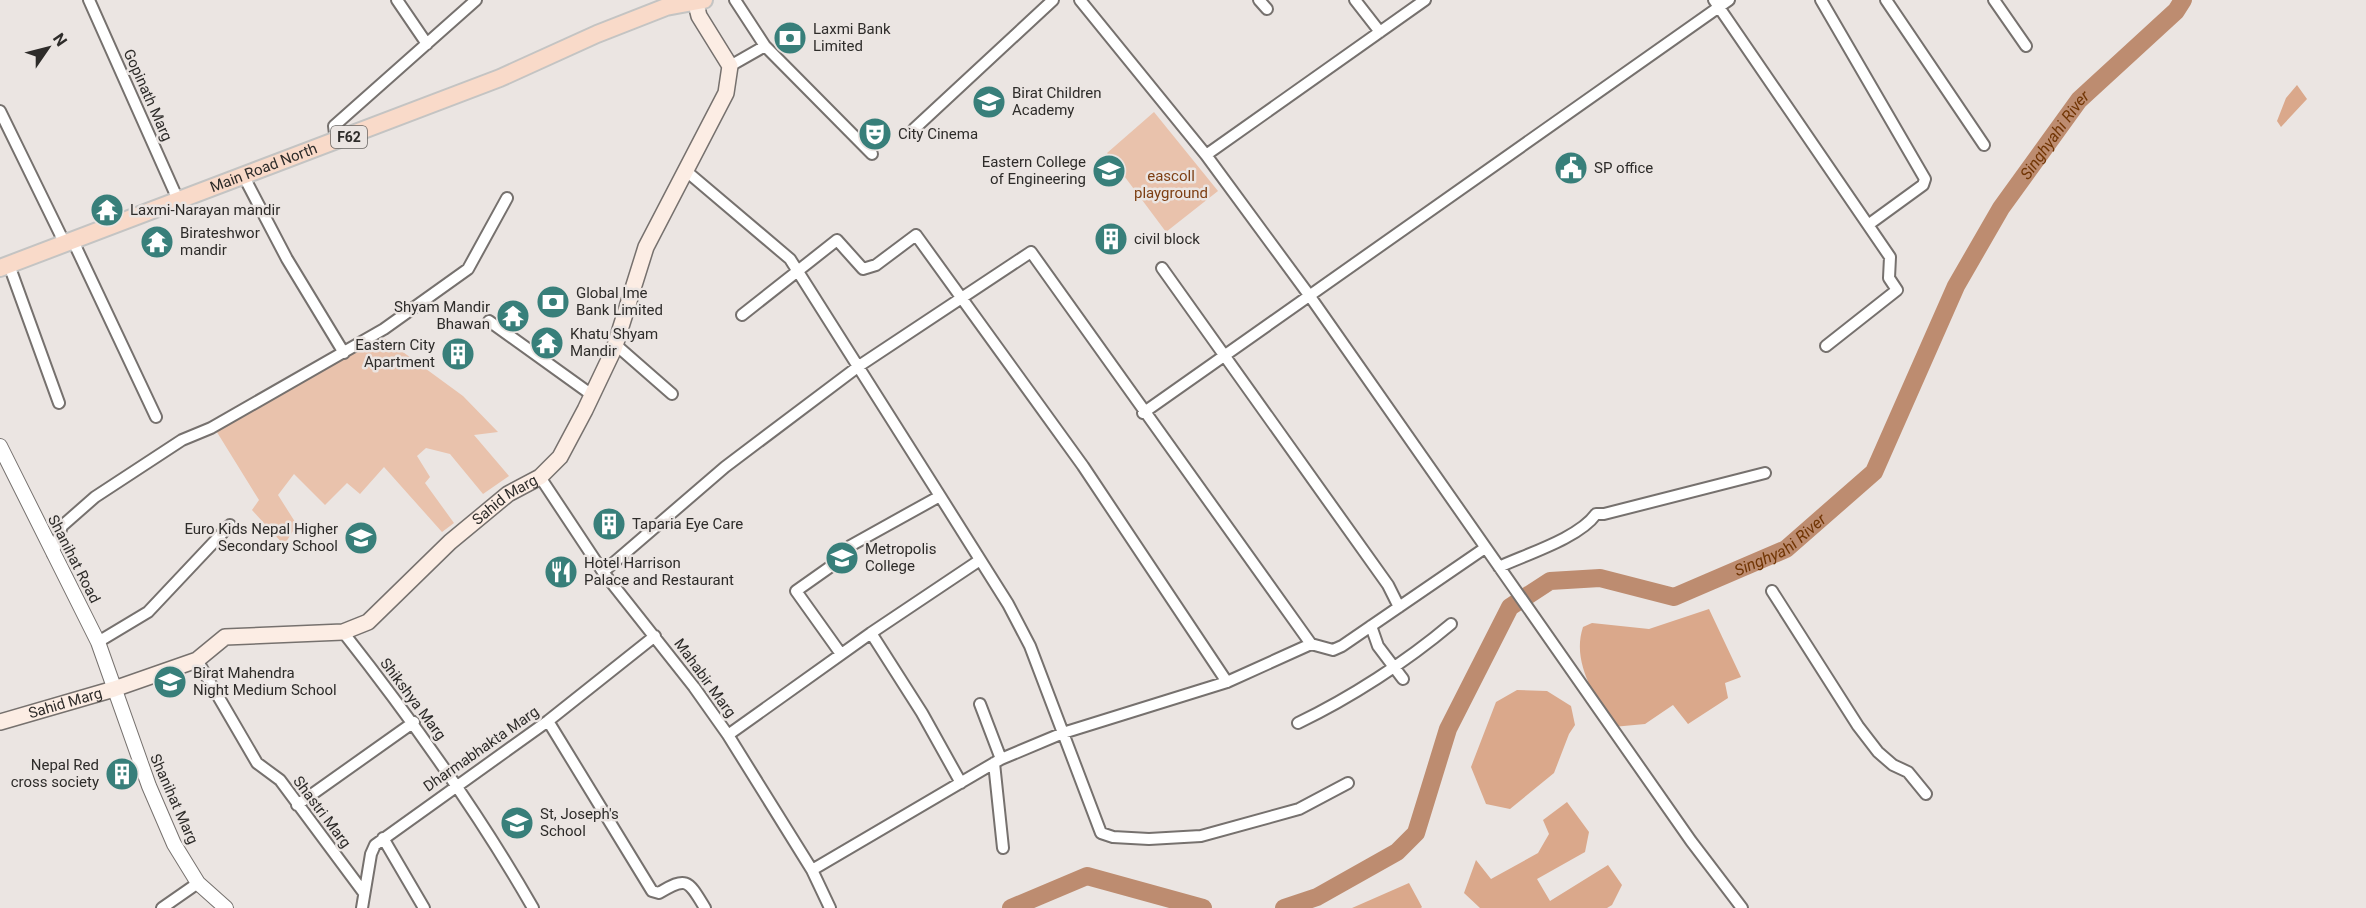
<svg xmlns="http://www.w3.org/2000/svg" width="2366" height="908" viewBox="0 0 2366 908" font-family="Roboto,sans-serif">
<rect width="100%" height="100%" fill="#ebe5e2"/>
<path fill="#e9c2ac" d="M1154 112 1218 191 1166 232 1107 153Z
M381 336 463 396 498 432 474 435 509 476 483 494 450 454 426 448 417 456 430 477 425 483 454 523 442 532 384 467 360 494 347 483 325 505 294 474 278 495 297 525 284 545 252 510 259 500 215 429Z"/>
<path fill="#daa88b" d="M2297 85 2307 99 2281 127 2277 121 2286 98Z
M1709 609 1741 677 1725 683 1728 698 1688 724 1673 705 1645 724 1613 727C1596 697 1571 663 1583 627L1592 623 1649 629Z
M1517 690 1547 691 1571 706 1575 725 1569 734 1554 773 1510 809 1486 804 1471 767 1496 702Z
M1567 802 1589 832 1585 852 1537 879 1550 901 1608 865 1622 885 1612 905 1607 908H1480L1464 893 1476 860 1491 879 1538 853 1549 834 1543 820Z
M1409 883 1422 907 1421 908H1352Z"/>
<g fill="none" stroke-linecap="round" stroke-linejoin="round">
<g stroke="#bd8c70" stroke-width="18">
<path d="M1011 908 1087 876 1203 908"/>
<path id="s1" d="M1284 908 1317 897 1397 852 1416 833 1448 729 1510 607 1550 581 1600 578 1674 597 1786 549 1874 472 1956 286 2001 208 2079 100 2176 11 2183 0"/>
</g>
<defs>
<path id="minor" d="M89 0 179 202
M397 0 427 44
M735 0 765 46
M1080 0 1206 155 1309 295 1691 841 1742 908
M1259 0 1267 9
M1355 0 1380 32
M1714 0 1890 257 1889 278 1897 290 1826 346
M1821 0 1925 179 1923 185 1868 225
M1886 0 1984 145
M1994 0 2026 46
M730 66 765 46 872 154
M0 111 65 244
M914 129 1053 0
M336 142 334 126 476 0
M1206 155 1425 0
M685 170 790 259 940 496 1008 604 1030 646 1101 833 1113 837 1149 839 1201 836 1299 809 1348 783
M243 175 287 259 344 353
M73 241 156 417
M9 265 59 403
M1162 268 1388 585 1399 607
M742 315 837 240 863 269 876 265 916 235 1083 466 1227 682
M489 321 592 395
M616 345 672 394
M1143 413 1729 0
M540 477 603 572 694 687 728 735 812 870 830 908
M53 554 62 526 95 497 182 440 211 428 384 329 468 269 507 198
M1499 567C1527 554 1579 538 1596 514H1604L1765 473
M603 572 725 467 859 366 1031 252 1311 644
M1772 591 1858 726 1878 752 1893 765 1908 772 1926 794
M1371 626 1378 646 1403 679
M343 632C413 721 477 810 533 908
M871 633 922 713 961 783
M98 642 148 612 230 525
M841 654 796 591 847 555 850 546 940 496
M197 660 257 763 280 780 364 893
M980 704 1001 759
M548 721 652 891 659 893C687 876 688 880 705 908
M1298 723C1350 698 1406 662 1451 624
M728 735 871 633 980 560
M994 763 1003 848
M297 805 414 722
M383 838 424 908
M812 870 1001 759 1063 733 1227 682 1311 644 1333 650 1342 646 1485 548
M162 908 198 883
M362 908 371 854 375 845 548 721 655 636"/>
<path id="tertiary" d="M0 446 98 642 149 786 174 844 198 883 226 908"/>
<g id="secondary">
<path id="s2" d="M0 722 114 689 197 660 225 637 343 632 368 622 450 542 508 494 540 477 560 457 585 410 614 349 646 247 726 93 730 66 699 16 695 0"/>
</g>
<g id="primary">
<path id="s3" d="M0 268 500 78 597 34 666 7 704 0"/>
</g>
</defs>
<use href="#minor" stroke="#76716e" stroke-width="14"/>
<use href="#tertiary" stroke="#76716e" stroke-width="16"/>
<use href="#secondary" stroke="#76716e" stroke-width="18"/>
<use href="#primary" stroke="#c4c4c3" stroke-width="20"/>
<use href="#minor" stroke="#fff" stroke-width="10"/>
<use href="#tertiary" stroke="#fff" stroke-width="14"/>
<use href="#secondary" stroke="#fcede4" stroke-width="15"/>
<use href="#primary" stroke="#f9dac9" stroke-width="16"/>
</g>
<defs>
<symbol id="bank-disc" viewBox="-11 -11 22 22"><circle r="9.5" fill="#387f7a" stroke="#ebe5e2"/><path d="M-6-4H6V4H-6ZM0-2.3a2.3 2.3 0 1 0 0 4.6a2.3 2.3 0 1 0 0-4.6Z" fill="#fff"/></symbol>
<symbol id="school-disc" viewBox="-11 -11 22 22"><circle r="9.5" fill="#387f7a" stroke="#ebe5e2"/><path d="M0-5L7-2L0 1L-7-2ZM-4 1L0 2.5L4 1V4Q0 6-4 4Z" fill="#fff"/></symbol>
<symbol id="theatre-disc" viewBox="-11 -11 22 22"><circle r="9.5" fill="#387f7a" stroke="#ebe5e2"/><path d="M-5-5.5Q0-4 5-5.5V0Q5 5 0 6Q-5 5-5 0ZM-3.3-2.5H-1v1.5H-3.3ZM1-2.5H3.3v1.5H1ZM-2.8 1Q0 5.5 2.8 1Z" fill="#fff"/></symbol>
<symbol id="civic-disc" viewBox="-11 -11 22 22"><circle r="9.5" fill="#387f7a" stroke="#ebe5e2"/><path d="M-.6-6.5H3V-4.5H.6V-3L4-1V1h2V6H-6V1h2V-1L-.6-3ZM-1.2 2.5V6h2.4V2.5Z" fill="#fff"/></symbol>
<symbol id="temple-disc" viewBox="-11 -11 22 22"><circle r="9.5" fill="#387f7a" stroke="#ebe5e2"/><path d="M0-6L5-2H3V0L6.5 2.5H4V6H1.5V3h-3V6H-4V2.5H-6.5L-3 0V-2H-5Z" fill="#fff"/></symbol>
<symbol id="building-disc" viewBox="-11 -11 22 22"><circle r="9.5" fill="#387f7a" stroke="#ebe5e2"/><path d="M-4-6H4V6H1V3H-1V6H-4ZM-2.5-4.3h1.7v1.8h-1.7ZM.8-4.3h1.7v1.8H.8ZM-2.5-1h1.7V.8h-1.7ZM.8-1h1.7V.8H.8Z" fill="#fff"/></symbol>
<symbol id="restaurant-disc" viewBox="-11 -11 22 22"><circle r="9.5" fill="#387f7a" stroke="#ebe5e2"/><path d="M-5-6h1v4h1v-4h1v4h1v-4h1v5L-1.5 .5V6h-2V.5L-5-1ZM5-6V6H3V1.5H1.5Q1.5-4 5-6Z" fill="#fff"/></symbol>
</defs>
<g fill-rule="evenodd">
<use href="#bank-disc" x="771" y="19" width="38" height="38"/>
<use href="#school-disc" x="970" y="83" width="38" height="38"/>
<use href="#theatre-disc" x="856" y="115" width="38" height="38"/>
<use href="#civic-disc" x="1552" y="149" width="38" height="38"/>
<use href="#school-disc" x="1090" y="152" width="38" height="38"/>
<use href="#temple-disc" x="88" y="191" width="38" height="38"/>
<use href="#building-disc" x="1092" y="220" width="38" height="38"/>
<use href="#temple-disc" x="138" y="223" width="38" height="38"/>
<use href="#bank-disc" x="534" y="283" width="38" height="38"/>
<use href="#temple-disc" x="494" y="297" width="38" height="38"/>
<use href="#temple-disc" x="528" y="324" width="38" height="38"/>
<use href="#building-disc" x="439" y="335" width="38" height="38"/>
<use href="#building-disc" x="590" y="505" width="38" height="38"/>
<use href="#school-disc" x="342" y="519" width="38" height="38"/>
<use href="#school-disc" x="823" y="539" width="38" height="38"/>
<use href="#restaurant-disc" x="542" y="553" width="38" height="38"/>
<use href="#school-disc" x="151" y="663" width="38" height="38"/>
<use href="#building-disc" x="103" y="755" width="38" height="38"/>
<use href="#school-disc" x="498" y="804" width="38" height="38"/>
</g>
<g text-anchor="middle" stroke-width="5" stroke-linejoin="round" paint-order="stroke">
<rect fill="#ebe5e2" stroke="#676461" stroke-width="1.5" x="331" y="126" width="36" height="22" rx="4.5"/>
<g font-size="14" font-weight="bold" fill="#2e2c2a">
<text x="349" y="142">F62</text>
</g>
<g font-size="15" fill="#2e2c2a" stroke="#ebe5e2" text-anchor="start">
<text x="813" y="34">Laxmi Bank<tspan x="813" dy="17">Limited</tspan></text>
<text x="1012" y="98">Birat Children<tspan x="1012" dy="17">Academy</tspan></text>
<text x="898" y="139">City Cinema</text>
<text x="1086" y="167" text-anchor="end">Eastern College<tspan x="1086" dy="17">of Engineering</tspan></text>
<text x="1594" y="173">SP office</text>
<text x="130" y="215">Laxmi-Narayan mandir</text>
<text x="180" y="238">Birateshwor<tspan x="180" dy="17">mandir</tspan></text>
<text x="1134" y="244">civil block</text>
<text x="576" y="298">Global Ime<tspan x="576" dy="17">Bank Limited</tspan></text>
<text x="490" y="312" text-anchor="end">Shyam Mandir<tspan x="490" dy="17">Bhawan</tspan></text>
<text x="570" y="339">Khatu Shyam<tspan x="570" dy="17">Mandir</tspan></text>
<text x="435" y="350" text-anchor="end">Eastern City<tspan x="435" dy="17">Apartment</tspan></text>
<text x="632" y="529">Taparia Eye Care</text>
<text x="338" y="534" text-anchor="end">Euro Kids Nepal Higher<tspan x="338" dy="17">Secondary School</tspan></text>
<text x="865" y="554">Metropolis<tspan x="865" dy="17">College</tspan></text>
<text x="584" y="568">Hotel Harrison<tspan x="584" dy="17">Palace and Restaurant</tspan></text>
<text x="193" y="678">Birat Mahendra<tspan x="193" dy="17">Night Medium School</tspan></text>
<text x="99" y="770" text-anchor="end">Nepal Red<tspan x="99" dy="17">cross society</tspan></text>
<text x="540" y="819">St, Joseph's<tspan x="540" dy="17">School</tspan></text>
</g>
<g font-size="15" fill="#2e2c2a" stroke="#ebe5e2">
<text transform="translate(148 95) rotate(66)" y="5">Gopinath Marg</text>
<text dy="5" stroke="none"><textPath href="#s3" startOffset="282">Main Road North</textPath></text>
<text dy="5" stroke="none"><textPath href="#s2" startOffset="572">Sahid Marg</textPath></text>
<text transform="translate(74 559) rotate(63)" y="5">Shanihat Road</text>
<text transform="translate(705 678) rotate(54)" y="5">Mahabir Marg</text>
<text transform="translate(413 699) rotate(53)" y="5">Shikshya Marg</text>
<text dy="5" stroke="none"><textPath href="#s2" startOffset="68">Sahid Marg</textPath></text>
<text transform="translate(481 749) rotate(-35)" y="5">Dharmabhakta Marg</text>
<text transform="translate(174 799) rotate(66)" y="5">Shanihat Marg</text>
<text transform="translate(322 812) rotate(53)" y="5">Shastri Marg</text>
</g>
<g font-size="15" fill="#7d3f13" stroke="#ebe5e2">
<text x="1171" y="181">eascoll<tspan x="1171" dy="17">playground</tspan></text>
</g>
<g font-size="16" font-style="italic" fill="#713504" stroke="#ebe5e2">
<text dy="6" stroke="none"><textPath href="#s1" startOffset="1196">Singhyahi River</textPath></text>
<text dy="6" stroke="none"><textPath href="#s1" startOffset="692">Singhyahi River</textPath></text>
</g>
</g>
<g transform="translate(48 48) rotate(55)" stroke="#ebe5e2" stroke-width="4.5" paint-order="stroke">
<path d="M0-4.5L10 22L0 15L-10 22Z" fill="#2e2c2a"/>
<text y="-9" font-size="16" font-weight="bold" text-anchor="middle" fill="#2e2c2a">N</text>
</g>
</svg>
